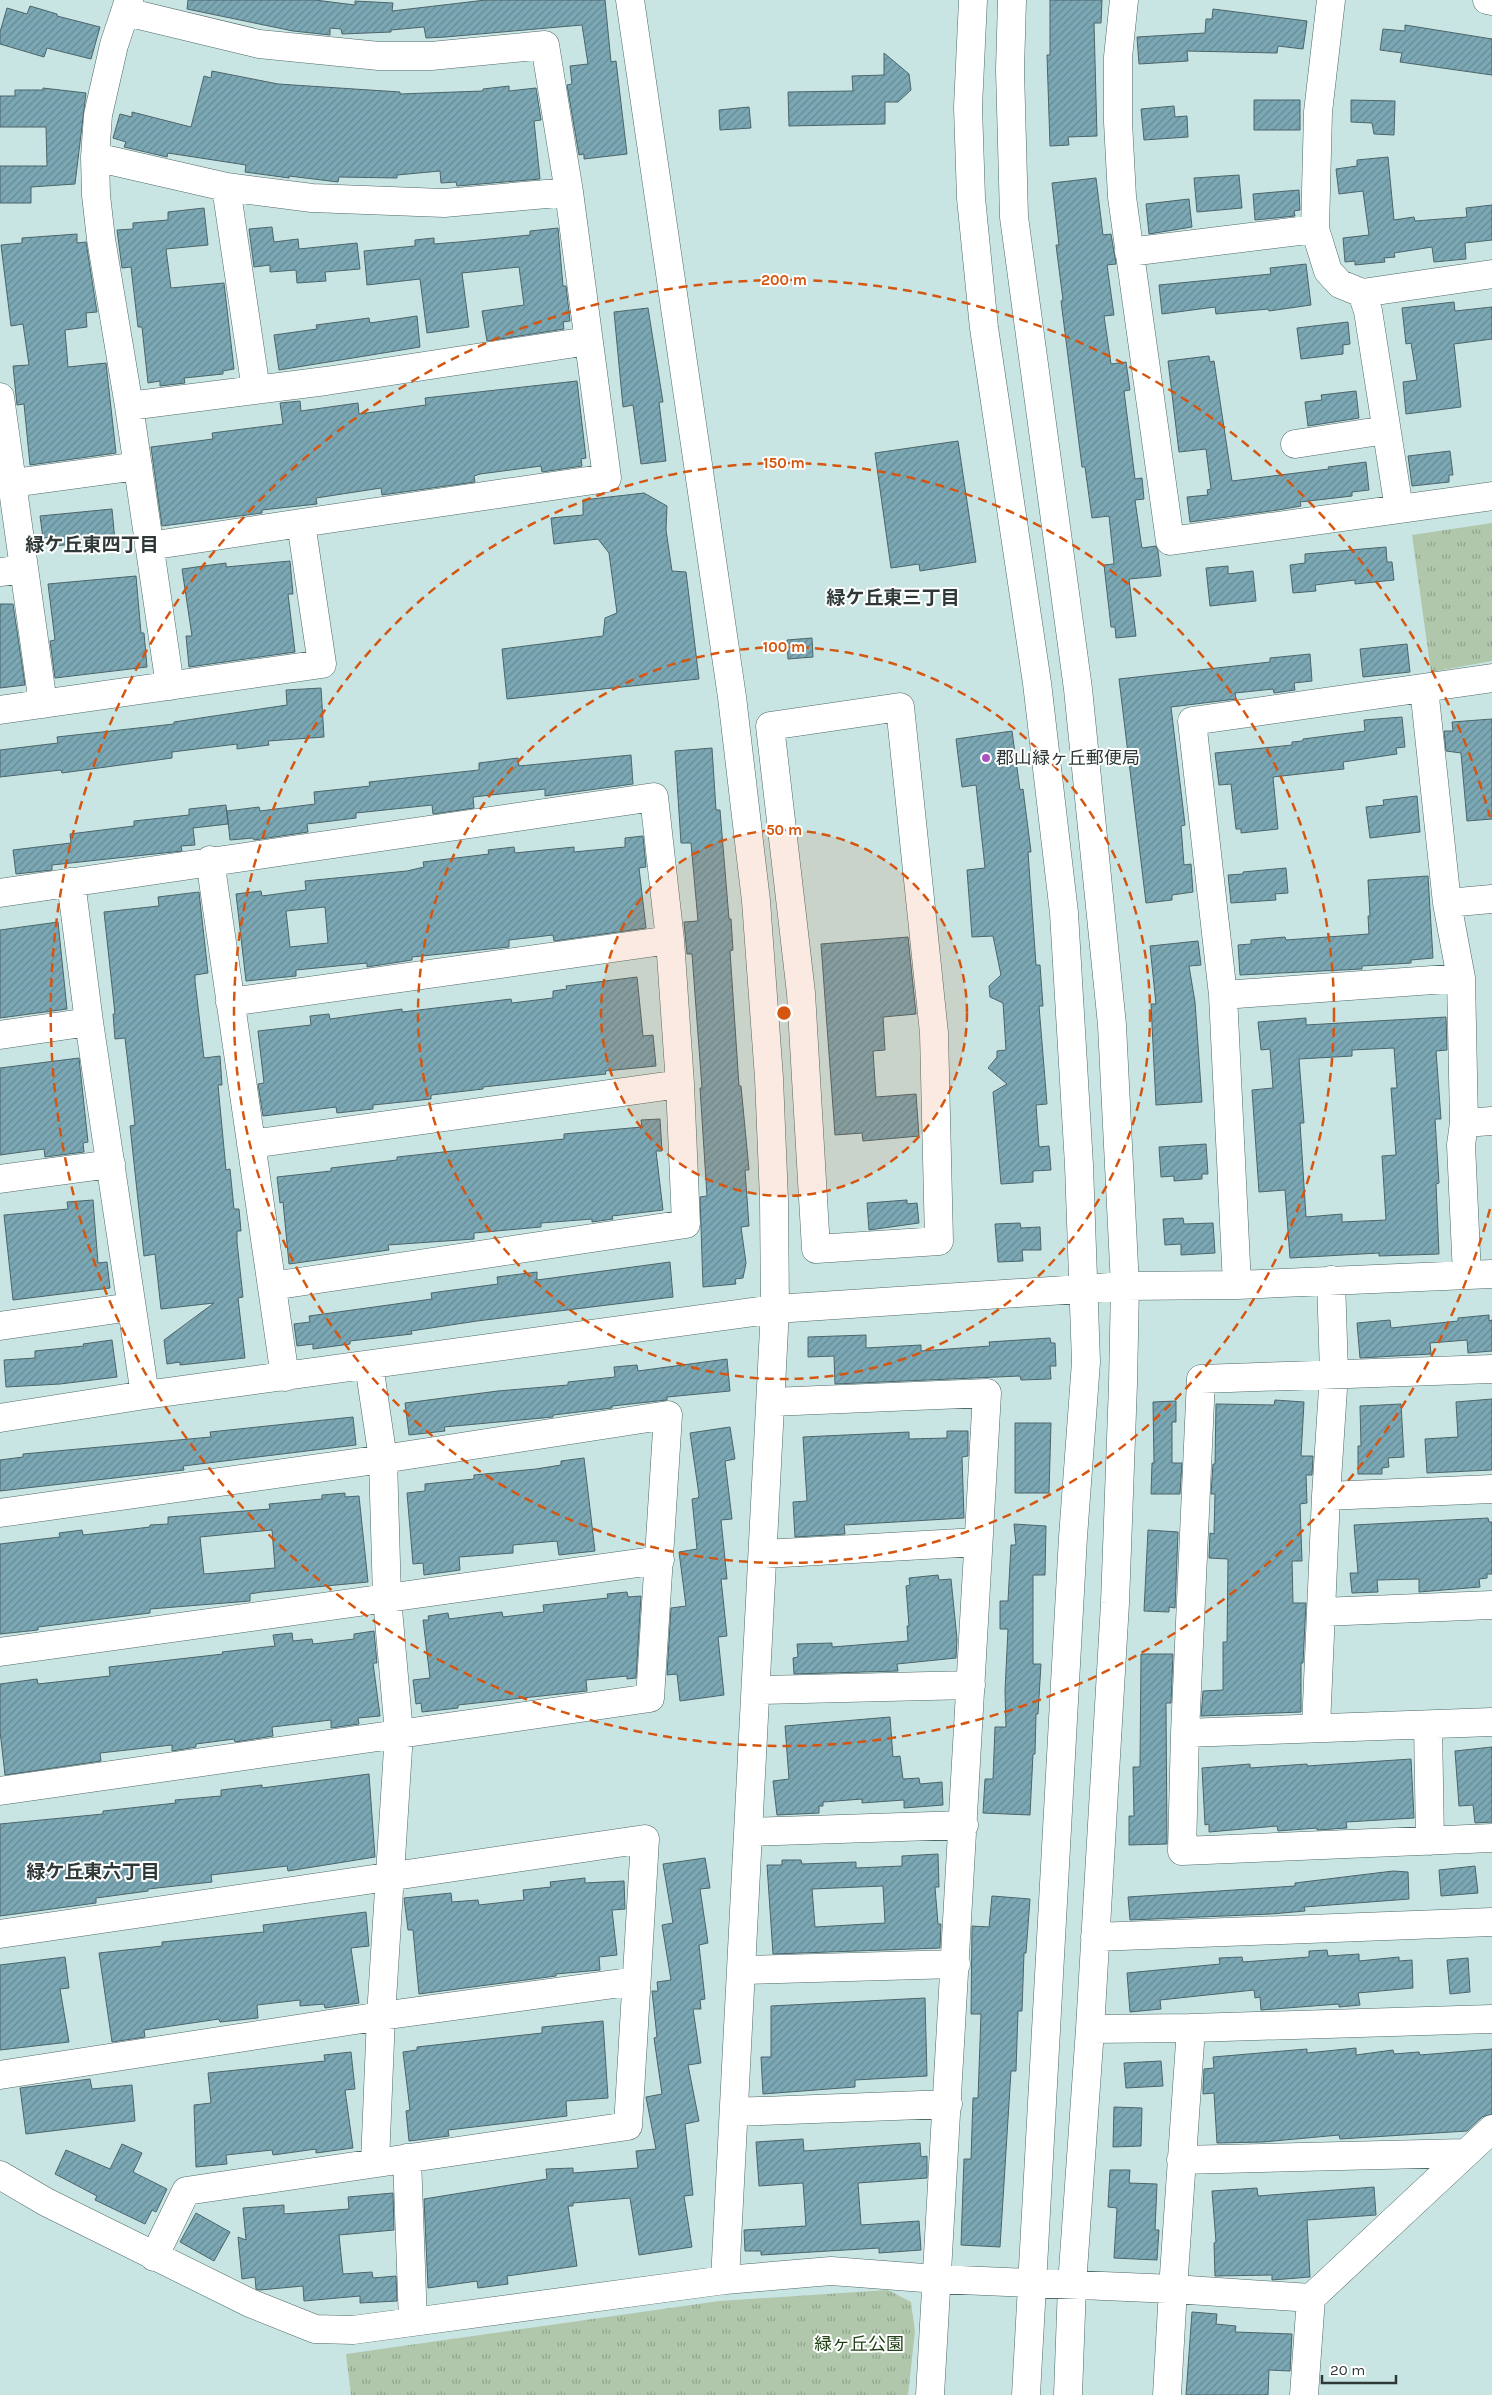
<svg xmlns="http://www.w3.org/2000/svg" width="1492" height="2395" viewBox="0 0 1492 2395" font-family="Karla,'Noto Sans JP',sans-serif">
<defs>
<pattern id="grass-tufts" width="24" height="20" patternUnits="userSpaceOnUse" patternTransform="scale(1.25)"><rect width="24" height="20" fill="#b1c7ab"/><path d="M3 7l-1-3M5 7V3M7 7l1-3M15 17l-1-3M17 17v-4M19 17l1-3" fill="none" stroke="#90a38c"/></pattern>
<pattern id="building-hatch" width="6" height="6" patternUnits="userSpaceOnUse" patternTransform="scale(1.25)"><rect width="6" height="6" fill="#7ba8b4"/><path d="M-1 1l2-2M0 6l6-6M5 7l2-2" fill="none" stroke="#658a93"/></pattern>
</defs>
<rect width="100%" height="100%" fill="#c8e5e3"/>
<path fill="url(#grass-tufts)" d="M1492 523V661L1431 672 1412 535Z
M888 2290 911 2302 915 2331 908 2395H351L346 2354 719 2301Z"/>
<path fill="url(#building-hatch)" stroke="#4c656b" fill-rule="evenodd" d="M188 0H315L355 5V1L393 3 392 11 486 0H605L611 62 616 61 627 154 584 159V154L579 155 567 85 572 84 570 66 588 64 582 25 445 37 426 38 424 27 391 30V32L342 34 341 29 330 28V35L293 31 187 9Z
M1050 0H1102L1101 23H1094L1097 136 1068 137 1069 145 1050 146 1047 55H1050Z
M30 6 57 14V16L100 27 91 59 47 48 44 57 0 44V32L7 8 27 14Z
M1213 9 1307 21 1303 49 1278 46 1277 53 1187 51 1188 61 1139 64 1137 37 1205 33 1206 19H1212Z
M1405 25 1492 39V75L1400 62 1402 53 1380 50 1383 29 1405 31Z
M884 53 909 74 911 90 898 102H885V124L789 126 788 92 853 91 852 76 884 75Z
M212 71 278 84 400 92V94L483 91V89L509 86V91L536 88 541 120 534 121 540 179 457 186 456 182 441 183 440 171 397 175V178L339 177 338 182 289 176V178L245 172 246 165 168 153 167 157 124 147 126 142 113 138 120 114 132 117V112L191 127 204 76 211 78Z
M43 88 86 93 75 184 31 187V203H0V166H47L46 127H0V96H15V90H43Z
M1254 100H1300V130H1254Z
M1351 100 1395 101 1394 135 1374 134 1372 123 1351 122Z
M1174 106 1175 117 1187 116 1188 137 1144 140 1141 109Z
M749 107 751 128 720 130 719 110Z
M1388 157 1394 220 1414 217 1415 221 1467 217 1466 208 1492 205V240L1465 243 1466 259 1434 262 1432 247 1394 253 1395 257 1384 258 1385 262 1355 265V261L1345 262 1343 238 1369 235 1363 191 1339 194 1336 169 1357 166V160Z
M1239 175 1242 208 1197 212 1194 178Z
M1096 178 1103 235 1111 234 1116 264 1107 265 1114 315 1104 316 1111 364 1126 362 1130 390 1124 391 1135 479 1142 478 1144 499 1135 500 1141 542 1142 548 1156 546 1158 551 1161 576 1129 579 1136 636 1116 638 1115 627H1111L1104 565 1114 564 1109 516 1092 518 1085 467H1082L1061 301 1063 300 1056 245H1059L1052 183Z
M1299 190 1300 210 1294 211 1295 216 1255 220 1253 194Z
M1189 199 1192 227 1149 234 1146 204Z
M204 208 208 245 166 249 171 288 224 283 234 369 223 371V374L184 378 185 383 160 386V381L148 383 142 327H138L131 267 122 268 117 230 133 229V223L168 220V212Z
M272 227 274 242 298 239 299 249 357 243 360 269 325 272 326 281 297 283 296 270 270 272V265L254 267 249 229Z
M558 228 563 286H566L570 321 563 322 564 329 487 341 482 311 524 305 519 267 462 273 469 327 427 333 420 279 367 285 364 251 415 246V240L434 238V244L459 242 530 235V231Z
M77 234V243L86 242 97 312 86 313 87 327 65 330 68 367 106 363 116 453 30 465 24 404 17 405 13 366 29 365 23 324 11 326 1 245 22 243V238Z
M1306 264 1311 305 1269 311 1268 309 1216 314 1215 307 1162 314 1159 285 1271 274 1270 268Z
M1454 302 1455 311 1492 307V339L1454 344 1461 407 1406 414 1403 382 1417 380 1411 343 1406 344 1402 308Z
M648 308 663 402H659L666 461 641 464 633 405 623 407 614 312Z
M417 316 420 347 279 370 274 335 317 329 316 325 369 318 370 323Z
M1348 322 1350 344 1343 345V354L1301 359 1297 328Z
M1209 356 1210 362 1214 361 1232 481 1329 469 1328 467 1366 462 1369 490 1352 492V496L1300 502 1301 506 1278 510 1190 522 1187 497 1208 495 1207 490 1211 489 1206 449 1179 452 1168 361Z
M577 381 586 458 581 459 582 466 542 472 541 466 480 474 474 476 475 482 382 495 381 488 316 498 317 504 262 510V513L162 526 151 447 213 439 212 433 283 424 280 403 300 401 301 411 358 403 359 414 426 405 425 398Z
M1356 391 1359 418 1308 426 1305 402 1322 400 1321 395Z
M958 441 976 562 920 571 919 564 891 568 875 453Z
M1450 451 1453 475H1449V482L1412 486 1408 456Z
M644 493 667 506 666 530 672 571 686 572 699 679 507 699 502 649 603 636 605 618 617 613 609 553 598 539 554 544 551 518 583 515V500Z
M112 509 115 541 52 546 51 537 43 538 40 516Z
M1386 547 1387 562H1392L1394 580 1355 584V580L1315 585 1316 591 1293 593 1290 565 1305 563V554Z
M290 561 293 594H288L295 652 189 667 186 636H192L182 569 226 563V567Z
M1228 566V574L1253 571 1256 601 1210 606 1206 568Z
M136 576 141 633H144L147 667 55 678 50 641 55 640 48 584Z
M0 604H13L25 685 0 688Z
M812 638 813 657 788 659 787 640Z
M1407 644 1410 672 1363 677 1360 649Z
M1310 654 1312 681 1294 683 1295 690 1274 693 1273 689 1235 693 1236 699 1171 707 1185 825 1181 826 1184 865 1191 864 1193 892 1172 895V900L1146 903 1119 679 1270 662V658Z
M321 688 324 737 268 741 269 745 237 749V744L172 752V758L62 773 61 770 0 777V750L58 743 57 737 174 724V722L287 705 286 690Z
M1402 717 1405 747 1396 748 1397 754 1343 762 1344 769 1273 777 1278 829 1241 833V829H1236L1231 784 1219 785 1215 753 1292 745V742L1303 741V739L1365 731 1364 720Z
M1492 719V819L1467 821 1461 753 1446 751 1444 731H1453L1452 722Z
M1012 731 1020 790 1023 789 1031 852H1028L1036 965H1040L1043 1006H1039L1047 1104 1036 1105 1039 1147 1049 1146 1051 1170 1033 1171V1182L1001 1184 993 1092 1007 1084 988 1068 997 1057V1051L1006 1050 1003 1003 990 997 989 986 1001 975 993 936 972 937 967 870 985 868 976 785 962 787 956 739Z
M712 748 716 810H720L729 919H731L733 950 730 951 739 1086H741L749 1170H745L749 1226 741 1227 746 1263 743 1278 735 1279 736 1284 703 1287 700 1197 707 1196 700 1088H702L692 954H687L684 922 698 921 691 843H681L675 751Z
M631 755 633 784 545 796V789L473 797 474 808 433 814 432 805 356 813V818L307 824 308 832 254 840 253 838 230 840 227 811 259 807 260 811 315 804 314 792 370 786 369 782 479 770V763L518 758 519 766Z
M1417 796 1420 832 1370 838 1366 807 1384 805 1383 800Z
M226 805 228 824 193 828 195 845 181 846 182 851 52 865V870L16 874 13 850 71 843 70 834 134 826V821L189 815V809Z
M643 836 646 867 639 868 646 928 554 941 553 935 509 940V947L412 957V960L367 967V963L296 970V976L246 981 236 894 261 891 262 896 306 890 305 881 407 871 424 867 423 862 489 854 488 850 514 847 515 853 574 847V852L625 847V838ZM325 907 328 943 290 947 286 911Z
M1286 868 1288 893 1275 894 1276 900 1231 903 1228 875 1243 874V872Z
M1428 876 1433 958 1411 960V963L1362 966V969L1240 975 1238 945 1251 944V940L1285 937 1286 940 1369 934 1368 916H1370L1368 880Z
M199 892 208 973 195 975V981L204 1058 220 1056 222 1085H218L226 1170 230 1169 234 1209H239L241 1231H237V1242L243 1297 238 1298 245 1358 180 1365V1362L167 1364 164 1340 214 1303 161 1309 155 1254 144 1256 130 1126 135 1125 125 1038 115 1039 113 1014H115L104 912 159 906 158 897Z
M58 922 67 1009 0 1018V930Z
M908 937 916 1014 883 1017 885 1050 873 1051 876 1097 916 1094 919 1136 863 1141 862 1133 835 1135 821 944Z
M1198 941 1201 965 1189 966 1195 1002 1202 1102 1156 1105 1151 1004H1156L1150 946Z
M637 977 643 1036 653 1035 656 1066 605 1071 606 1074 483 1087V1089L431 1095V1099L373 1105V1109L337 1113 336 1107 263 1116 258 1084 264 1083 258 1031 311 1025 310 1016 329 1014 330 1019 402 1009V1012L511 999 512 1003 553 998V991L567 989 566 986Z
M1446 1017 1447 1050 1436 1051 1441 1119H1435L1439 1183 1436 1184 1439 1254 1379 1256V1253L1290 1258 1285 1190 1259 1192 1252 1090 1273 1088 1270 1049 1261 1050 1258 1022 1306 1018V1025ZM1394 1048 1397 1088H1391L1396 1155 1382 1156 1386 1220 1342 1222V1214L1306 1217 1300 1123H1304L1299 1059 1352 1056V1050Z
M79 1058 88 1142 83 1143 84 1152 45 1157 44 1149 0 1155V1068Z
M660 1119 662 1151H656L663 1210 612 1216 613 1219 592 1222V1219L541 1223V1227L474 1233V1239L388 1245 389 1250 289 1264 283 1202 280 1203 277 1177 331 1171V1168L397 1160V1157L564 1139V1134L642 1127 641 1120Z
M1206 1144 1208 1174H1202V1179L1174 1181V1176L1161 1177 1159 1147Z
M93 1200 98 1263 107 1262 110 1288 13 1300 4 1215 68 1209 67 1202Z
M907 1200V1204L917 1203 919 1223 869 1230 867 1203Z
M1183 1218 1184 1224 1213 1223 1215 1253 1181 1255V1244L1165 1245 1163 1219Z
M1020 1223 1021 1228 1040 1227 1041 1250H1022L1023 1261 998 1262 995 1224Z
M670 1262 673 1297 477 1321 411 1331 412 1334 350 1341V1344L313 1349V1344L297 1346 294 1324 310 1322 309 1316 432 1299 431 1293 498 1284 497 1277 537 1272V1280Z
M1489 1315V1321L1492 1320V1351L1468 1353 1467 1340 1430 1343 1431 1354 1360 1358 1357 1323 1390 1320 1391 1328 1458 1321V1318Z
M866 1335V1348L921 1345V1351L990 1346 989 1342 1050 1338 1051 1343H1055L1056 1366H1050L1051 1379 1021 1380 1020 1376 835 1384 834 1356 808 1357V1337Z
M112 1340 117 1377 60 1384 6 1387 4 1360 35 1358V1351L84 1346 83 1344Z
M727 1359 730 1391 667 1397V1400L612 1406V1408L553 1415V1417L444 1427 445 1431 409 1435 405 1403 498 1391 568 1385V1382L615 1377 614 1367 637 1365 638 1371Z
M1492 1399V1470L1427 1473 1425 1439 1458 1437 1456 1402Z
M1275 1400 1304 1402 1301 1456H1313L1312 1475H1306L1307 1503 1300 1504 1302 1561H1292L1293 1603H1306L1303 1663H1301V1712L1201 1716 1203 1691 1223 1690V1642H1227L1228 1559 1209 1558 1210 1533 1214 1534 1215 1494H1211L1213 1464H1215L1216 1404 1274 1405Z
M1176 1401V1422H1172V1463H1182L1180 1494H1151L1152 1463H1154L1153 1402Z
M1401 1404 1404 1457 1388 1458 1389 1467 1382 1468V1474H1358V1446H1361L1360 1406Z
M353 1417 356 1445 183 1466 184 1470 0 1491V1460L23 1457V1454L211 1437 210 1432Z
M1015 1423H1051L1049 1493H1015Z
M730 1427 735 1459 725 1461 732 1519 721 1520 727 1579H721L727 1636 718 1637 724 1695 680 1701 677 1674 667 1675 671 1608 686 1606 679 1552 697 1549 692 1499 698 1498 699 1495 690 1433Z
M947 1431H968V1456L962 1457 964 1518 844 1525 845 1534 795 1537 793 1502 807 1501 803 1437 909 1432V1439L947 1438Z
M584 1458 595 1551 559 1555 557 1541 513 1545V1553L459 1557 460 1570 424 1575 423 1563 413 1564 407 1493 425 1491V1484L474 1479V1475L536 1469 561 1465V1461Z
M345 1493V1497L359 1496 368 1582 262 1592 250 1594V1601L150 1609V1613L38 1627V1630L0 1634V1544L60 1537 59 1533 82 1530 83 1535 150 1527V1525L168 1524V1517L270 1509 269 1504 322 1499V1495ZM272 1530 275 1568 204 1574 200 1537Z
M1488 1518 1489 1522H1492V1574H1487V1578L1479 1579 1480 1587 1419 1592V1579L1377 1580 1378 1592 1352 1593 1350 1573H1358L1354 1525Z
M1014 1524 1046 1526 1045 1575H1033V1664H1041L1038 1714H1036L1035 1754H1033L1030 1815 983 1813 985 1779H993L995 1727H1006L1005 1691 1008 1629H1000V1601H1008L1011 1545H1016Z
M1148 1530 1178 1532 1175 1608 1169 1607V1612L1144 1611Z
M938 1575 939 1580 951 1579 957 1639 956 1658 897 1664 898 1671 794 1674 793 1658 798 1657 797 1644 832 1643V1647L908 1641 907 1626H909L906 1586 910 1585 909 1578Z
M627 1592 628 1597 641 1596 636 1678 627 1679V1676L586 1680 587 1691 458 1705V1708L422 1712 421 1703 416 1704 413 1680 430 1678 423 1620H429L428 1616 448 1613 449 1619 502 1612 503 1617 544 1612 543 1605 608 1598 607 1594Z
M374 1631 377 1663H373L380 1716 358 1718 359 1724 331 1728V1720L272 1727 273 1736 235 1742 234 1739 196 1744V1747L172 1751V1745L100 1753 101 1761 5 1775 0 1731V1684L37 1679 38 1684 110 1676 109 1667 223 1654 222 1652 275 1646 273 1635 292 1633 293 1641 312 1639 313 1644 354 1639V1634Z
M1141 1654H1173L1171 1703H1166L1167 1844 1129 1845V1816H1134L1133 1767H1140Z
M890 1717 893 1757 900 1756 903 1779 919 1778 920 1784 942 1782 943 1805 904 1808V1800L862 1803V1799L823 1802V1806H819V1813L777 1815 773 1781 789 1779 785 1726Z
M1492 1747V1822L1475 1823 1473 1805 1459 1806 1455 1751Z
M1411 1759 1414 1818 1346 1822 1347 1828 1317 1830V1828L1278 1831 1277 1826 1209 1832V1824L1205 1825 1202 1768 1250 1764V1768L1307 1764V1766Z
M369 1774 375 1857 288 1871 287 1866 211 1875 212 1882 148 1889V1891L96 1898V1903L0 1916V1824L103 1814V1811L176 1803 175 1800 221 1796V1790L262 1785V1788Z
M938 1854 939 1887H935L938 1924H941L940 1948 773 1954 767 1865H782V1860H801L802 1864 856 1862V1868L902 1866V1856ZM883 1886 885 1923 815 1927 812 1889Z
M705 1858 710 1888 700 1889 708 1943 699 1945 705 1999 700 2000 701 2009H693L701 2063 688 2065 699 2121 685 2124 693 2195 684 2196 692 2247 639 2255 630 2198 573 2203V2206H568L577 2266 507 2276 508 2284 478 2288 477 2281 428 2288 424 2199 547 2179 546 2169 573 2168V2173L638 2168 636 2151 656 2149 646 2097 662 2094 654 2038 657 2037 652 1991H658L657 1982 671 1980 662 1925 673 1923 663 1864Z
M1475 1866 1478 1893 1441 1896 1439 1870Z
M1393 1871 1408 1872 1409 1899 1304 1907 1305 1911 1271 1914 1130 1920 1128 1897 1295 1886V1883Z
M585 1878V1883L624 1881 625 1909 612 1910 617 1955 599 1957 600 1970 556 1974V1976L419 1994 413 1930H408L404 1898 451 1893 452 1902 478 1900 479 1905 524 1900 523 1890 551 1887 550 1882Z
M992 1896 1030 1899 1026 1953H1024L1022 2011H1018L1016 2071H1011L1000 2247 961 2245 964 2159H971L973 2098H978L981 2014H971L972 1926 989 1927Z
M366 1912 369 1946 351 1948 359 2003 325 2008 324 2004 300 2006V2000L257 2005 258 2018 220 2022 219 2019 144 2030 145 2037 112 2042 99 1953 162 1946V1942L264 1932 263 1925Z
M1327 1950 1328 1956 1359 1954V1961L1399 1957V1961L1412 1960 1413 1988 1358 1993 1360 2005 1339 2007V2004L1261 2010 1260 1997 1255 1998 1254 1990 1160 2000 1161 2009 1130 2012 1127 1973 1220 1964 1219 1958 1242 1957 1243 1962 1309 1957V1951Z
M65 1957 69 1988 60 1989 69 2042 0 2050V1965Z
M1468 1958 1470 1992 1450 1994 1447 1960Z
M925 1998 927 2076 855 2080V2087L763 2094 761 2057H771V2006Z
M603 2021 608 2098 566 2101 567 2116 448 2130 449 2136 409 2141 406 2111 410 2110 403 2052 417 2050V2047L542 2033V2027Z
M1356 2048V2055L1393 2050 1394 2054 1419 2052 1420 2055 1492 2049V2114L1482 2117 1467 2131 1340 2139 1339 2135 1263 2142 1217 2143 1214 2093 1203 2094V2088L1204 2069 1214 2068 1213 2057 1307 2049V2053Z
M351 2052 355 2089 345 2090 353 2148 316 2153V2149L273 2155 272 2150 226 2155 227 2164 196 2167 194 2105 211 2103 208 2073 325 2061 324 2055Z
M1161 2061 1163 2086 1126 2088 1124 2063Z
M90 2079 92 2089 132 2085 135 2121 26 2134 20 2088Z
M1114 2107 1142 2108 1141 2146 1113 2147Z
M803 2139 804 2151 920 2143 921 2157 927 2156V2178L858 2183 861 2225 919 2221 921 2250 879 2253V2248L761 2255V2251H745L744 2230 806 2226 803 2183 759 2186 756 2142Z
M122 2144 142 2153 133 2172 167 2189 156 2212 152 2210 145 2224 95 2200 97 2196 55 2174 66 2150 110 2169Z
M1110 2170H1130L1129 2183 1157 2184 1155 2230H1159L1157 2260 1114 2258 1117 2208 1108 2207Z
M1374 2187 1376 2215 1307 2220 1310 2277 1272 2280V2275L1215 2276 1214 2243 1216 2242 1212 2191 1257 2188 1258 2196Z
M393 2193 394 2230 339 2235 343 2274 372 2272 373 2278 396 2276 397 2301 360 2303V2296L304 2301 303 2286 260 2290 256 2289 255 2277 242 2279 238 2237 246 2240 243 2208 284 2205V2214L349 2209 348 2197Z
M196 2213 230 2232 214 2261 180 2242Z
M1192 2312 1217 2314 1216 2324 1236 2326 1235 2332 1292 2334 1290 2371 1269 2370 1268 2395H1186Z"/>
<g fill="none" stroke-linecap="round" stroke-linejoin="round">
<defs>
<path id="minor" d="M129 0 114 45 98 115 95 157 96 195 101 239 129 406 170 686
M630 0 732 697 756 901 769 1078 774 1200 775 1309 725 2280
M973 0 968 107 971 198 984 328 1037 683 1064 913 1079 1165 1086 1362 1073 1537 1026 2395
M1012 0 1010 70 1014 217 1078 689 1112 1025 1125 1286 1123 1384 1115 1603 1090 2029 1072 2285 1068 2395
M1124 0 1118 57V122L1122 197 1170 541 1492 496
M1331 0 1318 112 1315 229 1328 271 1340 284 1362 293 1368 311 1399 509
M1487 0 1492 1
M95 157 226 187 312 198 444 203 569 192
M226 187 256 390
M1129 252 1315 229
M1362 293 1492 274
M0 397 43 704
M129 406 326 381 588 341
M1295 444 1386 430
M13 483 138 466
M149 546 301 523
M0 572 24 569
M1424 688 1447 903 1461 978 1464 1123 1461 1145 1467 1275
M900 707 934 1033 939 1241 816 1249 801 993 770 726Z
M0 710 322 664 301 523 607 478 569 192 545 45 431 56H379L259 44 126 12
M210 860 285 1377
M71 882 89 1022 145 1395
M0 893 654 797 670 940 680 1084 686 1224 272 1286
M1447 903 1492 899
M1223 995 1461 978
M230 1002 670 940
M0 1035 89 1022
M1464 1123 1492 1121
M251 1144 680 1084
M0 1179 111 1164
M1237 1285 1223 995 1192 721 1492 678
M0 1326 131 1307
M369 1365 383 1459 387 1598 399 1733 381 2016 375 2163
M1492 1369 1201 1379 1185 1733 1182 1851 1492 1838
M771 1402 987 1393 930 2395
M0 1418 145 1395 775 1309 1125 1286 1237 1285 1492 1274
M1326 1496 1492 1489
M0 1513 383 1459 668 1415 650 1698 0 1791
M764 1554 978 1542
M1321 1612 1492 1605
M0 1652 660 1560
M757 1690 971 1685
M1428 1725 1430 1841
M1316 1727 1326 1496 1334 1373 1331 1280
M1185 1733 1492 1722
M749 1832 964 1825
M0 1934 645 1839 628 2126 186 2191 154 2257
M1095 1937 1492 1922
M742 1970 956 1964
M1090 2029 1191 2028
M0 2075 381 2016 636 1981
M734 2112 948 2104
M407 2158 413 2322
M1181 2160 1465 2153
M0 2175 46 2202 250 2303 315 2329 353 2330 725 2280 831 2271 937 2279 1173 2289 1191 2028 1492 2019
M1167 2395 1173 2289 1311 2298 1492 2129
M1304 2395 1311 2298"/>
</defs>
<use href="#minor" stroke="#4e6967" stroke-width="29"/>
<use href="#minor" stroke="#fff" stroke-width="28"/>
</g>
<circle cx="784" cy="1013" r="183" fill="#d55610" fill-opacity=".12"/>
<g fill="none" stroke="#d55610" stroke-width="2.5" stroke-dasharray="9 6">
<circle cx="784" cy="1013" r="183"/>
<circle cx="784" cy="1013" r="366"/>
<circle cx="784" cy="1013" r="550"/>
<path d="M1490 1209A733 733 0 1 1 1490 817"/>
</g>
<circle fill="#aa53c0" stroke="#fff" stroke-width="2" cx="986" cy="758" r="5"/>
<g text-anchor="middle" stroke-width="4" stroke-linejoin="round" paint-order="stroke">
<g font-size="18" fill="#2d3837" stroke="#fff" text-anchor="start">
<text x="996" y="764">郡山緑ヶ丘郵便局</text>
</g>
<g font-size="18" fill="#214215" stroke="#fff">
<text x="859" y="2350">緑ヶ丘公園</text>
</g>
<g font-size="19" font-weight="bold" fill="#2d3837" stroke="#fff">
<text x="92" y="551">緑ケ丘東四丁目</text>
<text x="893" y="604">緑ケ丘東三丁目</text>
<text x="93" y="1878">緑ケ丘東六丁目</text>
</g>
</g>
<circle cx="784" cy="1013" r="8" fill="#d55610" stroke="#fff" stroke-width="2.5"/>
<g font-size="15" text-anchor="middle" font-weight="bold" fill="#d55610" stroke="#fff" stroke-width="4" stroke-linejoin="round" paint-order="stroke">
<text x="784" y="285">200 m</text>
<text x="784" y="468">150 m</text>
<text x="784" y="652">100 m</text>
<text x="784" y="835">50 m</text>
</g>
<path d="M1322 2375v8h74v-8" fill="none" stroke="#2d3837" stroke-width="2.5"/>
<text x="1330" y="2375" font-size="15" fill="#2d3837" stroke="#ffffff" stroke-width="4" paint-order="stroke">20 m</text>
</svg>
